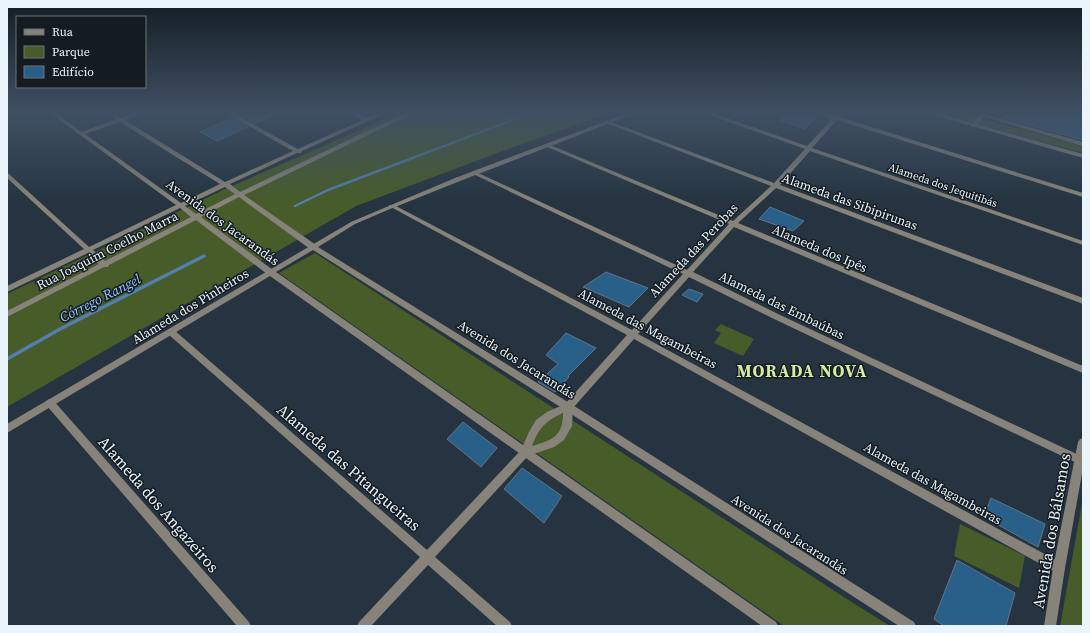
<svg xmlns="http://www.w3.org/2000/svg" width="1090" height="633" viewBox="0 0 1090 633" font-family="'Source Serif 4',serif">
<rect width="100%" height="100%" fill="#253440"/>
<path fill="#475c29" d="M399 113H609L508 149 356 206 7 407V294L225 189Z
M937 113H963L1083 146V153Z
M315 253 850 601 890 626H784L279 273Z
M721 324 754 339 743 356 714 343 721 333 715 330Z
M1083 498V626H1060Z
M960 524 1025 556 1019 588 954 556Z"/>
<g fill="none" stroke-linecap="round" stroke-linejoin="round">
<path stroke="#537faf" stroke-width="2.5" d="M295 206 328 190 531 113"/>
<path stroke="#537faf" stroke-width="3.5" d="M7 359 62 328 204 256"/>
</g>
<path fill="#29608a" stroke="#637482" d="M241 113H281L255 123 240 115Z
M786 113H804L817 117 805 129 779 120Z
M1027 113H1083V140L1003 118 1004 114 1029 116Z
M232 118 248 127 217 141 200 132Z
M770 207 804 221 793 231 759 219Z
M606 272 648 288 629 307 583 287Z
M689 289 703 294 697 302 682 295Z
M566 333 596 348 568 376 569 377 555 392 538 382 558 364 546 355Z
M463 422 497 448 481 467 447 439Z
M522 468 562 496 544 523 504 489Z
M991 498 1045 524 1038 547 984 517Z
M957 560 1015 593 1006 626H944L934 619Z"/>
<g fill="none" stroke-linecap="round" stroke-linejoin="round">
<path fill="#87837a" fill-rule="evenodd" d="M50 113H56L81 132 117 119 108 113H114L121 118 134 113H142L125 120 225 182 293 151 226 113H233L298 149 362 120 350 113H357L366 118 378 113H386L302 151 301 153H297L230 184 240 192 365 132 407 113H414L244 195 316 245 317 247 316 249H310L239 197 201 217 273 270 274 272 273 274H267L196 220 109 265 108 267H104L7 317V311L99 264 88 253 7 292V286L84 249 7 178V173L9 174 89 247 176 205ZM120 122 220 184 181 203 85 134ZM225 187 235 194 196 214 185 206ZM180 208 191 217 105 261 93 250Z
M704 113H712L807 146 832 119 817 113H826L834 116 837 113H842L839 117 1083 193V197L837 120 812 148 1083 241V245L810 151 780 185 1083 298V304L776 188 738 223 1083 366V373L734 227 693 272 778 314 1083 457V466L772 318 689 277 638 334 1063 564 1065 568 1063 572 1059 574 1055 572 634 339 573 408 572 426 564 440 554 447 528 456 435 557 510 622 512 626H497L428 565 371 626H357L359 622 420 557 168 334 167 332 168 330H174L427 550 521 450 529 432 536 420 547 412 565 404 627 335 389 206 390 205H394L632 330 683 274 471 173 474 171 476 172 687 270 729 224 545 146 550 145 733 221 771 186 606 123 611 122 774 183 805 149ZM563 413C563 436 553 440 532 446 539 428 545 421 563 413Z
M979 115 984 116 976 127H972L971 126Z
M50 399 53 400 249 622 251 626H237L47 406 45 403 47 400Z"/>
<path fill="#87837a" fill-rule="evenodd" d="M628 113H636L460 181 390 209 355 224 318 247 571 404 914 622 916 626H899L565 410 313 250 276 272 776 622 778 626H762L270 276 7 433V424L351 222 455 178Z
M927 113H936L1083 154V158Z
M971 113H980L1083 142V146Z
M1083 438V468L1065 568 1056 626H1044L1053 568 1078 442 1080 439Z"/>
</g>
<linearGradient id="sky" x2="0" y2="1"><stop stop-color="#141d23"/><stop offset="0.56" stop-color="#405064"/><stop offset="1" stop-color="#405064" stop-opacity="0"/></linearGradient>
<rect width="1090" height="202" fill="url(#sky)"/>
<g text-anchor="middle" stroke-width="3" stroke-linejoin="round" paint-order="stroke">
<g font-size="11" fill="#eaf4fc" stroke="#141b21">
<text transform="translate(943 185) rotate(19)" y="4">Alameda dos Jequitibás</text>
</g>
<g font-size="13" fill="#eaf4fc" stroke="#141b21">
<text transform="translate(850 201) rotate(20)" y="5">Alameda das Sibipirunas</text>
<text transform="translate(223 222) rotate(36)" y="5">Avenida dos Jacarandás</text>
<text transform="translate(820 248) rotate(23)" y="5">Alameda dos Ipês</text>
<text transform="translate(107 250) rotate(-27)" y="5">Rua Joaquim Coelho Marra</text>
<text transform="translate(693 250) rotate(-47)" y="5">Alameda das Perobas</text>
<text transform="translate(782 305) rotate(26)" y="5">Alameda das Embaúbas</text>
<text transform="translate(190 306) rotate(-31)" y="5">Alameda dos Pinheiros</text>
<text transform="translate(648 328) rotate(28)" y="5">Alameda das Magambeiras</text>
<text transform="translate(517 359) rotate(32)" y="5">Avenida dos Jacarandás</text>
<text transform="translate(933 483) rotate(29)" y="5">Alameda das Magambeiras</text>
<text transform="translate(790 534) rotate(33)" y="5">Avenida dos Jacarandás</text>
</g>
<g font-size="14" font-style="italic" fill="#95c7ff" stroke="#141b21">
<text transform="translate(100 298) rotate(-27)" y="5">Córrego Rangel</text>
</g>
<g font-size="16" fill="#eaf4fc" stroke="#141b21">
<text transform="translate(349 467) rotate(41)" y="6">Alameda das Pitangueiras</text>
<text transform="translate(159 504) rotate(49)" y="6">Alameda dos Angazeiros</text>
<text transform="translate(1051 531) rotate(-80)" y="6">Avenida dos Bálsamos</text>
</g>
<g font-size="17" font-weight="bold" letter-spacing="1" fill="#d5eba0" stroke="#141b21">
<text x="802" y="377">MORADA NOVA</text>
</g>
</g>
<rect width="1090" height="633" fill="none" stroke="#eaf4fc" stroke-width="16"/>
<rect x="16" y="16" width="130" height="72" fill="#141b21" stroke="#6a7279"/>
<rect x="24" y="29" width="20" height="6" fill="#87837a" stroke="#6a7279"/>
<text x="52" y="36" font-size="12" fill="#eaf4fc">Rua</text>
<rect x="24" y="46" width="20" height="12" fill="#475c29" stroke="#6a7279"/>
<text x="52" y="56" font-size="12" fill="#eaf4fc">Parque</text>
<rect x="24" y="66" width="20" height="12" fill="#29608a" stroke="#6a7279"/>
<text x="52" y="76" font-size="12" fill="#eaf4fc">Edifício</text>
</svg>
